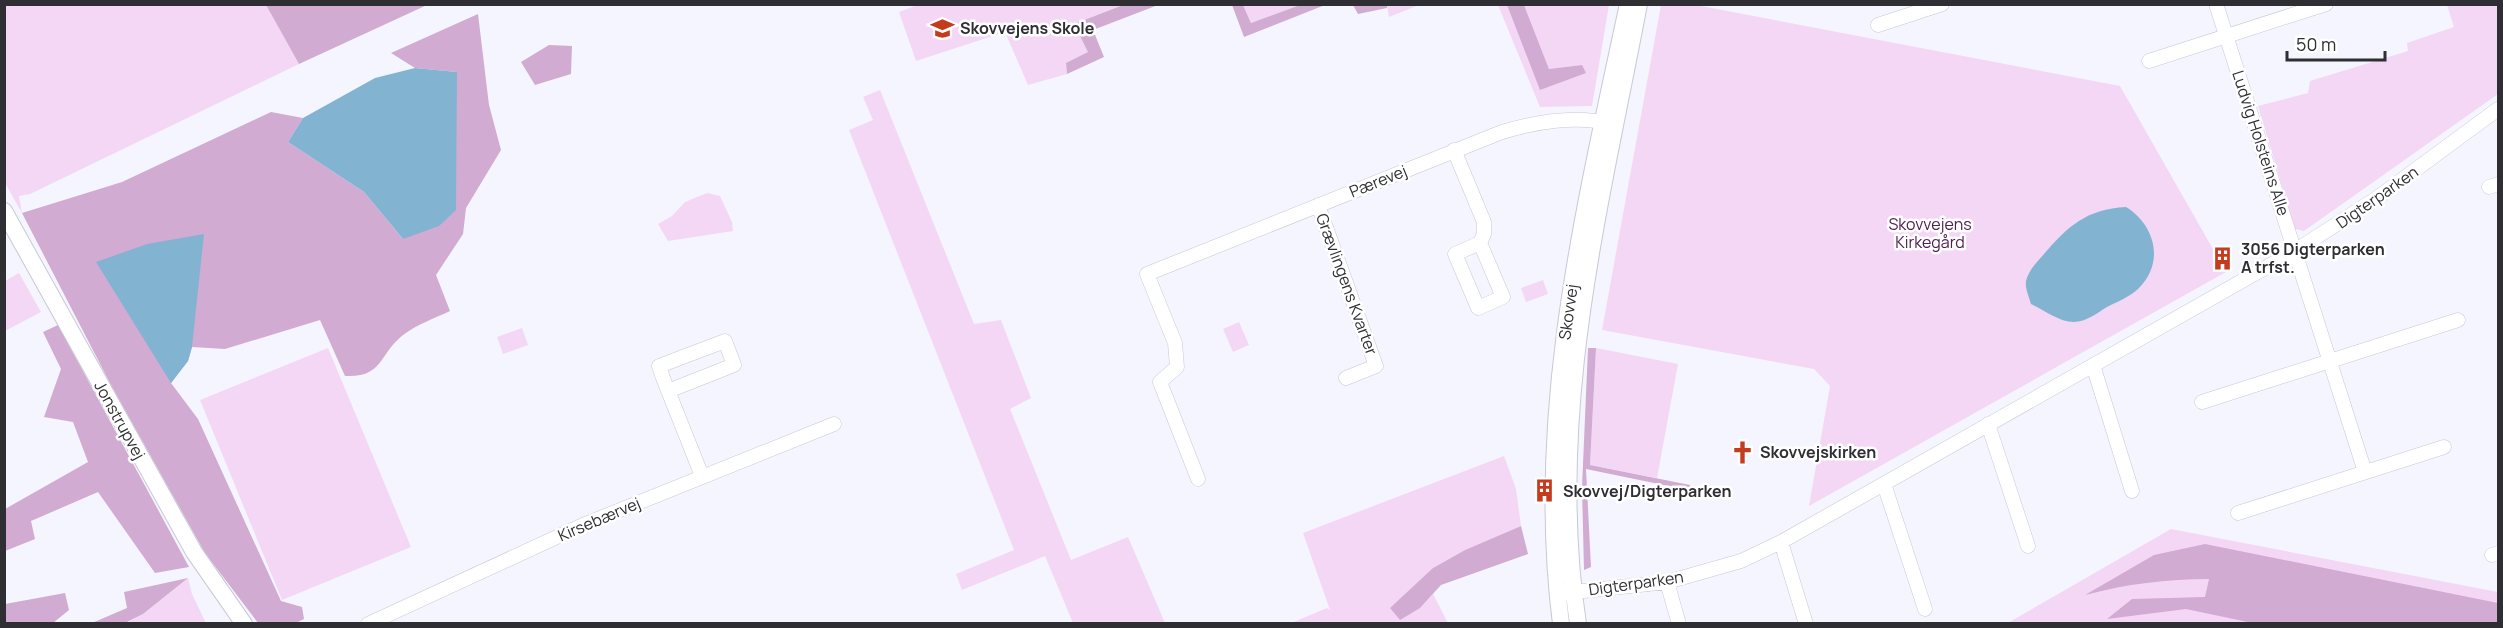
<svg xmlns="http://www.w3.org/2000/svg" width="2503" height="628" viewBox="0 0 2503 628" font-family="Manrope,sans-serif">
<rect width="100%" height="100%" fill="#f4f5fe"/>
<path fill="#f4d7f5" d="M920 4 1123 5 1074 24 1089 52 1066 63 1067 74 1028 85 1005 32 916 61 899 12Z
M4 5H266L299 64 30 194 19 196 22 213 5 183Z
M1243 5H1300L1251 23Z
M1387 5V4L1419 5 1389 17Z
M1498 5H1507L1541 89 1582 65 1549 69 1524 5H1609L1592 106 1540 107Z
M1661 5H1696L2120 86 2226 272 1809 506 1830 386 1814 369 1602 330Z
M2447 5H2498V94L2304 231 2295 229 2258 106 2308 93 2310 81 2408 51 2407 43 2454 27Z
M880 90 974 324 1001 320 1031 398 1010 409 1071 560 1128 537 1165 623H1073L1045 556 962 590 956 574 1014 550 849 130 873 120 863 97Z
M707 193 720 196 732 222 733 231 668 241 658 224 672 216 685 202Z
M19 273 41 312 5 331V281Z
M1543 280 1548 294 1526 302 1521 288Z
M1239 322 1249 345 1233 352 1223 329Z
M522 328 528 345 503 354 497 337Z
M328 348 411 547 282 600 200 400Z
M1596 348 1678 364 1657 478 1590 465Z
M1504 456 1516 489 1521 526 1465 550 1433 568 1420 608 1433 594 1448 623 1289 624 1327 608 1330 610 1303 533Z
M2171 529 2498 592V623L2006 624Z
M188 578 192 594 206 623 125 624 143 614Z"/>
<path fill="#d1abd2" d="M266 5H427L299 64Z
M1123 5H1158L1093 30 1104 57 1067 74 1066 63 1088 52 1074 24Z
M1232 5H1243L1251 23 1300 5H1325L1244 37Z
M1353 5H1387V8L1358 14Z
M1507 5H1524L1549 69 1582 65 1586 73 1540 90Z
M478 14 489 105 501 150 466 208 463 234 436 275 450 311C435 318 416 325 403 335 379 354 383 378 345 376L320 320 225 349 192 347 188 361 171 383 198 419 281 601 302 607 304 619 296 623H258L205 553 111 385 22 213 122 182 271 112 303 118 288 142 364 192 403 239 457 72 415 68 391 53Z
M549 45 572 46 571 74 535 85 521 62Z
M58 325 189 567 155 573 98 492 31 521 35 539 5 551V509L88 462 73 422 44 417 61 369 43 332Z
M1588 348H1596L1590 465 1690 485 1693 491 1586 469 1591 567 1584 570 1582 487Z
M1521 526 1528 554 1441 585 1420 608 1400 620 1390 608 1433 568 1465 550Z
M2205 544 2498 603V623L2257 624 2186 609 2107 619 2132 599 2205 597 2209 579C2166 579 2127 584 2085 595L2154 555Z
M188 578 143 614 125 623H92L127 608 124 592Z
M65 593 69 610 53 623H5V604Z"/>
<path fill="#82b4d1" d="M415 68 457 72 456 210 439 226 403 239 364 192 288 142 303 118 375 78Z
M2126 207C2155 225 2165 262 2139 288 2131 296 2117 302 2107 307 2097 313 2086 322 2074 322 2059 322 2044 310 2031 304 2029 297 2025 289 2026 281 2029 270 2036 263 2044 254 2068 226 2087 209 2126 207Z
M204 234 192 347 188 361 171 383 96 262 147 244Z"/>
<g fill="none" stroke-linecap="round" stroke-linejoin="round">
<defs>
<path id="minor" d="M2216 4 2365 472
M1878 25 1942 4
M2149 61 2326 4
M1454 150 1484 222V234L1480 243 1503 297 1478 308 1455 254 1480 243
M2489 187 2498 184
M1318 205 1376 366 1346 378
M2093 365 2132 491
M668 391 734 365 725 341 659 366 663 378 702 476
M2202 402 2458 320
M1988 424 2028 546
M1198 479 1160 382 1177 367 1175 343 1147 274 1502 132C1535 122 1577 115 1611 124
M1884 484 1925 609
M2238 513 2444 447
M1781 542 1806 624
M2492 555 2498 553
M1667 582 1679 624
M1565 593 1667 582 1741 561 1781 542 2295 251 2377 198 2498 109
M368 624 583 525 834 424"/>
<path id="tertiary" d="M4 211 194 552 244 624
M1561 624C1534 412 1584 210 1628 4
M1578 624C1546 413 1600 210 1639 4"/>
</defs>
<use href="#minor" stroke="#c7c9d3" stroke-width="15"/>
<use href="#tertiary" stroke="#c7c9d3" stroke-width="18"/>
<use href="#minor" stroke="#fff" stroke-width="14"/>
<use href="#tertiary" stroke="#fff" stroke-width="16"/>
</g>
<defs>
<symbol id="school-bare" viewBox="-9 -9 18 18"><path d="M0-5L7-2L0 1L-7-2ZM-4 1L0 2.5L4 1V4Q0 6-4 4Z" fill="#c53b1e" stroke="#fff" stroke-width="2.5" paint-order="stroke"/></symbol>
<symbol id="building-bare" viewBox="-9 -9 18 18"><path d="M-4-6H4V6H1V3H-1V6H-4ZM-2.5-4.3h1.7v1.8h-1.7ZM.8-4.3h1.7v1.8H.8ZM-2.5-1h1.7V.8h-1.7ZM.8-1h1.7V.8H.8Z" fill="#c53b1e" stroke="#fff" stroke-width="2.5" paint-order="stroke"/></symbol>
<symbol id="church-bare" viewBox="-9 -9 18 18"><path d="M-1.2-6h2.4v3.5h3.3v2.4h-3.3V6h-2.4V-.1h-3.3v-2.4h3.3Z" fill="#c53b1e" stroke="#fff" stroke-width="2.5" paint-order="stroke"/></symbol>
</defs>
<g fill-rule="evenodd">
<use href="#school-bare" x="926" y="12" width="33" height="33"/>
<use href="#building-bare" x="2206" y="242" width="33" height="33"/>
<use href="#church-bare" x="1726" y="436" width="33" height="33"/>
<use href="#building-bare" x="1528" y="474" width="33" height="33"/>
</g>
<g text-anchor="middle" stroke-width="5" stroke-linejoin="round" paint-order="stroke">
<g font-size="16" font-weight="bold" fill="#2e2e33" stroke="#fff" text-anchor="start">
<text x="960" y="34">Skovvejens Skole</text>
<text x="2241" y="255">3056 Digterparken<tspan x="2241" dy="18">A trfst.</tspan></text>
<text x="1760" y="458">Skovvejskirken</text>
<text x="1563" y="497">Skovvej/Digterparken</text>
</g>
<g font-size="16" fill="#2e2e33" stroke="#fff">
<text transform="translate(2261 143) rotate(72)" y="6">Ludvig Holsteins Alle</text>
<text transform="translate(1378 181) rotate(-22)" y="6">Pærevej</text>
<text transform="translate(2377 197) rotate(-35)" y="6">Digterparken</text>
<text transform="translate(1347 284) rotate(70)" y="6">Grævlingens Kvarter</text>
<text transform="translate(1568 312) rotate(-82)" y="6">Skovvej</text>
<text transform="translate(120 420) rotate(61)" y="6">Jonstrupvej</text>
<text transform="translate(599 519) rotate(-23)" y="6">Kirsebærvej</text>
<text transform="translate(1636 583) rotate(-8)" y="6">Digterparken</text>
</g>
<g font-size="16" fill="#4f2152" stroke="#fff">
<text x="1930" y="230">Skovvejens<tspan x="1930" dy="18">Kirkegård</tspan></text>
</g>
</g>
<rect width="2503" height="628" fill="none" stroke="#2e2e33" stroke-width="12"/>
<path d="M2287 51v9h98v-9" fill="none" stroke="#2e2e33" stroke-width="3"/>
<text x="2296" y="51" font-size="18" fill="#2e2e33" stroke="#ffffff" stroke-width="4.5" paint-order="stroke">50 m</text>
</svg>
